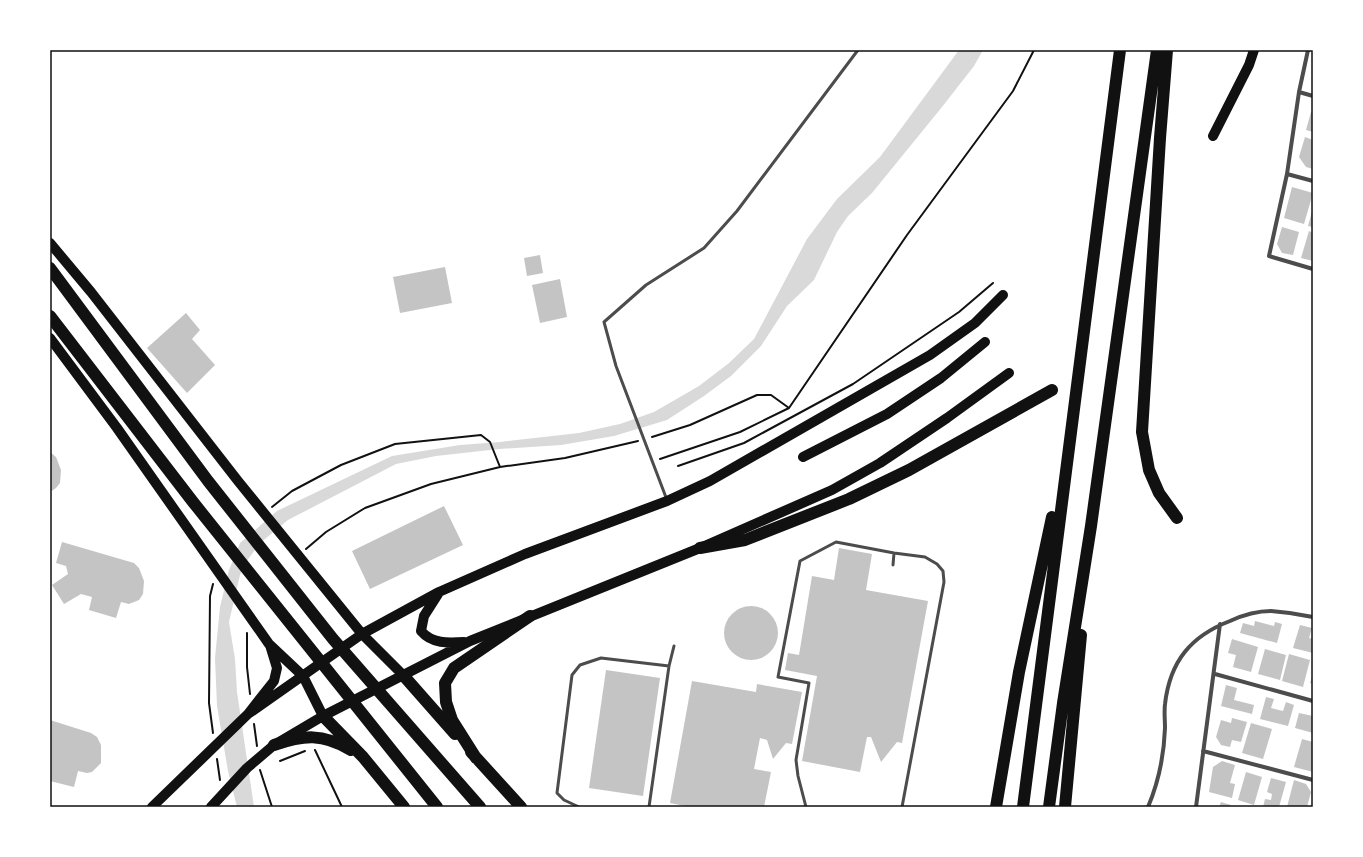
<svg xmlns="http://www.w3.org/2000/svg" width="1363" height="857" viewBox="0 0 1363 857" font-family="Karla,sans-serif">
<rect width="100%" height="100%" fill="#fff"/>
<path fill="#d9d9d9" d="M959 50H983L974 66 942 107 872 193 848 216 837 232 814 280 787 306 761 346 731 376 704 396 667 420 614 436 561 445 499 449 436 456 396 464 288 520 259 544 244 565 240 575 229 622 235 659 237 692 254 807H237L228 771 217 706 215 658 220 607 229 570 240 543 277 511 392 456 460 445 500 442 579 433 620 424 654 412 699 386 729 363 754 339 807 239 837 199 880 157Z"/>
<path fill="#c4c4c4" d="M1313 110V132L1306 130 1311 112Z
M1305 137 1313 140V169L1306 167 1299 157Z
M1292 187 1313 193 1304 224 1284 218Z
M1313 208V227L1308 226Z
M1282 227 1299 232 1293 255 1282 253 1277 244Z
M1309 231 1313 233V261L1301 258Z
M540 255 543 273 527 276 524 258Z
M445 267 452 303 400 313 393 277Z
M560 279 567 317 540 323 532 285Z
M186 313 200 330 192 339 215 365 187 393 147 348Z
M50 452 56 457 61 470 60 483 56 488 50 492Z
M444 506 463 545 370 589 352 551Z
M62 542 134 563 139 568 144 581 143 594 139 600 129 604 121 602 116 618 89 610 92 597 81 594 64 604 52 585 68 574 66 566 56 563Z
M839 548 872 554 866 590 928 601 902 743 897 742 881 762 871 737H867L860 772 802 761 817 676 785 670 788 653 799 655 812 576 834 580Z
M724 633a27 27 0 1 1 54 0a27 27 0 1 1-54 0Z
M1255 621 1274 626 1275 622 1282 624 1277 643 1240 633 1243 623 1254 626Z
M1300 625 1312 628 1309 638 1313 639V653L1293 648Z
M1232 639 1258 647 1251 672 1233 667 1236 655 1228 653Z
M1265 649 1286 655 1280 680 1258 674Z
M1289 654 1310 660 1303 687 1282 681Z
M606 670 660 678 643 796 589 788Z
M1313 674V684L1310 683Z
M692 681 756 692 757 684 802 692 792 744 786 743 773 759 767 740 760 738 754 769 771 772 764 807H690L670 803Z
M1226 685 1237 688 1234 700 1254 705 1252 714 1221 706Z
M1266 697 1274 699 1271 708 1283 711 1286 702 1294 705 1288 726 1260 719Z
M1299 713 1313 716V733L1295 728Z
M1232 718 1247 722 1241 742 1232 740 1230 747 1221 745 1216 737 1221 720 1231 723Z
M50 720 91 733 97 737 101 745V763L92 772 87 773 78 771 74 787 50 781Z
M1251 723 1272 729 1263 759 1242 753Z
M1302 739 1313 742V772L1294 767Z
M1222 761 1235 765 1230 783 1235 784 1232 798 1209 792 1213 767Z
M1246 772 1262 777 1254 805 1238 800Z
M1271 778 1286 782 1279 807H1263L1265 799 1271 800 1272 794 1267 792Z
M1294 780 1306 784 1311 792 1307 807H1287Z
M1221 802 1231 805 1230 807H1219Z"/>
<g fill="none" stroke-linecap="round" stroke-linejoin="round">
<path stroke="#111" stroke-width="2" d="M652 437 690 425 757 395H771L789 408
M660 459 740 432 789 408 907 235 1013 91 1034 50
M678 466 744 443 853 384 959 312 993 283
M272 507 292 491 341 465 395 444 481 435 490 442 500 467
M306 549 326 532 365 508 431 484 500 467 565 458 638 441
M213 584 210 596 209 703 213 733
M247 633V667L250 694
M254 724 257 746
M315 750 342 807
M217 759 220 780
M280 761 305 751
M260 770 272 807"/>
<path stroke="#4c4c4c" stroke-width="3" d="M667 500 616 366 604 322 646 285 704 248 737 211 858 50
M893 565 894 553
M669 666 674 646
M579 807 564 800 557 793 572 675 580 665 601 658 669 666 649 807
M806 807 798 776 796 760 809 683 778 677 800 561 836 542 894 553 925 557 937 564 943 571 944 582 902 807"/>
<path stroke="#4c4c4c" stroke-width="4" d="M1308 50 1299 92 1287 174 1269 256 1313 269
M1299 92 1313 96
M1287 174 1313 181
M1215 674 1313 701
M1203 751 1313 780
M1148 807C1159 781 1164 756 1165 728 1165 720 1164 711 1165 704 1170 661 1191 636 1230 621 1243 615 1257 611 1271 611 1285 612 1299 614 1313 617
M1196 807 1220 624"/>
<path stroke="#111" stroke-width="10" d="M1213 136 1249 65 1254 50
M50 243 91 292 238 481 362 634 403 675
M50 338 117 428 269 644 303 676 323 716
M803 457 887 414 941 378 985 342
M438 594 424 616 421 631C432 644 448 643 464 642
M248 714 362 634 439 592 525 554 667 501 710 481 930 355 975 323 1003 295
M152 807 248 714 274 681 277 668 270 645
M211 807 247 768 274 745 323 716 470 641 700 548 832 490 880 463 947 418 1009 373"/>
<path stroke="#111" stroke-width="12" d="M1167 50 1160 138 1142 432 1149 470 1159 493 1177 518
M50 268 208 481 333 639 480 807
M50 316 193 502 437 807
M700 548 745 540 849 499 909 470 1052 390
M403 675 455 734
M323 716 363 757 404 807
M274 745C304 735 322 733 351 750
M471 752 521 807
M476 758 452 720 446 702 445 683 454 668 530 616
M996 807 1019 672 1052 517
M1023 807 1120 50
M1049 807 1063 703 1091 526 1157 50
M1065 807 1081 635"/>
</g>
<rect width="1363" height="857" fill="none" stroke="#ffffff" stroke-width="102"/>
<rect x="51" y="51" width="1261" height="755" fill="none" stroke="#111" stroke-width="1.5"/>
</svg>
